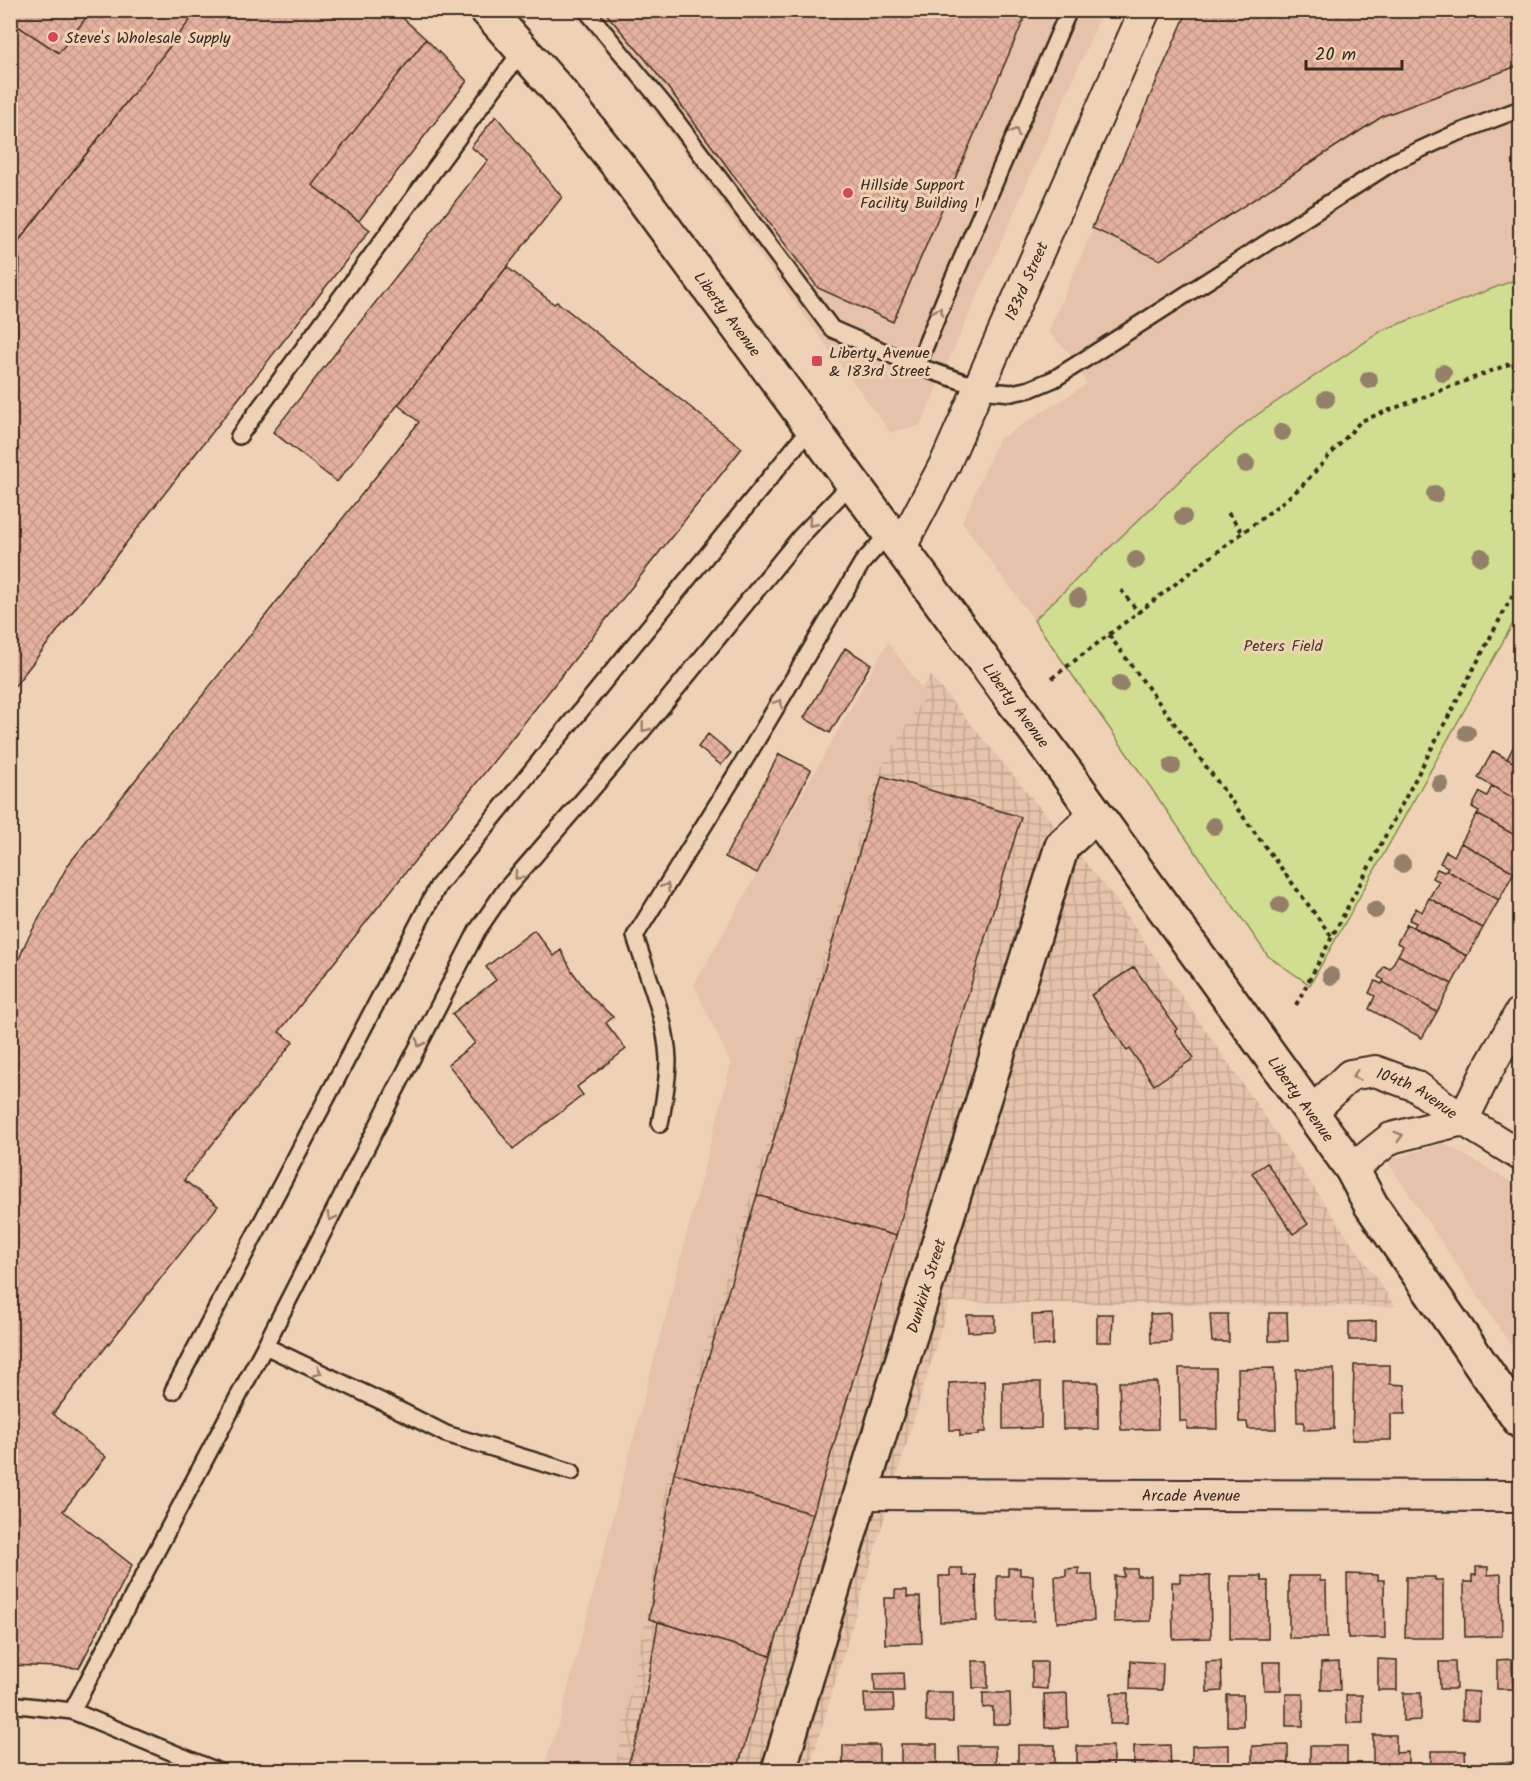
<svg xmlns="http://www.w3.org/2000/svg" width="1531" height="1781" viewBox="0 0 1531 1781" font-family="Kalam,sans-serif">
<defs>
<pattern id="industrial-grid" width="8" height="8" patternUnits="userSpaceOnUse" patternTransform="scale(1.5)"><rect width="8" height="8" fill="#e5c2a9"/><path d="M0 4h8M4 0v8" fill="none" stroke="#c5a791"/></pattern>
<pattern id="building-cross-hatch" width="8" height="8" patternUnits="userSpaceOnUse" patternTransform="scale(1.5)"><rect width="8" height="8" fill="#e5b19f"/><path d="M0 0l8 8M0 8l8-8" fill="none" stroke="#c59888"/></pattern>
</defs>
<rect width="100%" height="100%" fill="#efd2b6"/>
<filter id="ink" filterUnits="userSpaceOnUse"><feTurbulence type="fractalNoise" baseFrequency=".0167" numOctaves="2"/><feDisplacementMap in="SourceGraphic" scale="12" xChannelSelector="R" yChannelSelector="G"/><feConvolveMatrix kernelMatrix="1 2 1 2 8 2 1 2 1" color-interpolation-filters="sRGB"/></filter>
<g filter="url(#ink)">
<path fill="#e5c2a9" d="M570 11H1103L920 426 890 432 664 125 621 69Z
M1188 11H1520V278L1383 330 1248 421 1196 465 1034 620 962 522 998 440 1087 384 1068 351 1048 332Z
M888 642 926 694 878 772 751 1193 674 1473 626 1770H543L561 1716 731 1064 694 985Z
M1444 1143 1520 1187V1359L1387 1161Z"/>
<path fill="url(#industrial-grid)" d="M931 676 1113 896 1396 1307 949 1302 809 1770H615L644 1627 667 1479 704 1350 878 772 926 694 922 687Z"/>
<path fill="#d1de91" stroke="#868458" stroke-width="1.5" d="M1520 278V611L1310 985 1268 956 1034 620 1196 465 1248 421 1383 330Z"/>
<path fill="url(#building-cross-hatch)" stroke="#3b2a1e" stroke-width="1.5" d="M10 10H92L59 53 10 21Z
M92 10H198L15 246 10 242V21L59 53Z
M198 10H394L426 39 312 185 370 230 10 692V489L20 260 17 252 13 248Z
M603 10H1028L893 322 818 288 675 97 646 60Z
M1188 10H1520V65L1383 116 1160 260 1092 228Z
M426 39 467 81 359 221 312 185Z
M496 116 562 197 337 482 273 432 488 160 471 147Z
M507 267 554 304 557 302 742 448 279 1032 293 1042 184 1180 218 1206 53 1414 106 1457 63 1511 132 1565 79 1668 10 1665V981L26 942 68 865 419 422 398 405Z
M845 648 871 664 830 733 804 718Z
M708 734 731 753 721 765 698 747Z
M1520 734V766L1507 759Z
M1493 751 1520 766V802L1478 778Z
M779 754 811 770 757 873 725 857Z
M882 776 1021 817 896 1236 757 1195Z
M1492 786 1520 802V838L1477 814 1479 811 1472 807 1480 792 1487 796Z
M1477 814 1520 838V860L1514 872 1461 843Z
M1461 843 1514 872 1499 900 1446 870 1448 867 1440 863 1446 851 1454 856Z
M1437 869 1444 872 1446 870 1499 900 1483 928 1429 898 1439 881 1432 878Z
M1429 898 1483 928 1467 956 1414 927 1416 923 1409 920 1416 908 1422 912Z
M1407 924 1467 956 1452 984 1398 955 1403 946 1397 943Z
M534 930 554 956 561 950 572 971 590 996 613 1017 606 1023 626 1049 577 1087 583 1095 513 1149 448 1064 475 1043 452 1014 496 980 486 967Z
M1398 955 1452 984 1437 1012 1383 982 1384 980 1378 977 1384 966 1390 969Z
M1134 967 1177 1029 1175 1031 1194 1058 1154 1085 1130 1049 1127 1051 1091 995Z
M1375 981 1382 984 1383 982 1437 1012 1422 1038 1369 1009 1375 996 1369 993Z
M1267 1163 1308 1224 1293 1234 1252 1173Z
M757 1195 896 1236 813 1514 674 1473Z
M1170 1313 1171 1342 1151 1343 1150 1314Z
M1269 1313H1287L1288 1341H1269Z
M1053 1314V1345L1033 1346 1032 1315Z
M1097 1314H1113L1112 1342H1097Z
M1210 1314H1228L1229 1342H1212Z
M967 1315H995V1331L968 1332Z
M1376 1321V1340H1349V1322Z
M1354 1365H1390V1384L1405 1385V1414H1391V1440H1352Z
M1179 1368H1216L1217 1429H1187V1421H1180Z
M1274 1368 1276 1429H1248L1247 1422H1239L1238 1369Z
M1296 1369H1334V1429L1304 1430V1422H1297Z
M984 1381 986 1432H979V1435L960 1436V1430H950L949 1383Z
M1003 1382H1041V1428L1003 1429Z
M1062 1382H1098V1429H1063Z
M1119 1382H1157L1158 1429 1121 1430Z
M674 1473 813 1514 771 1656 649 1619Z
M1476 1567H1488V1575L1501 1574 1502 1636 1465 1637 1464 1582H1472V1575H1476Z
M950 1568H962L963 1576 976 1575 977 1621 940 1622 939 1576H950Z
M1008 1568H1020V1575H1033L1034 1621 998 1622 997 1576H1008Z
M1079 1568V1575H1092L1094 1621 1057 1622 1055 1576H1066V1569Z
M1124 1569H1137V1576H1151V1621L1114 1622V1576L1124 1577Z
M1180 1574 1210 1576 1211 1638 1173 1639 1172 1582H1180Z
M1347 1574 1378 1575V1580H1384L1385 1638H1348Z
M1230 1576H1261L1262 1581H1268V1639H1230Z
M1289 1576H1320V1581H1326L1327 1638H1289Z
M1406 1577H1435V1580H1443V1638H1405Z
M895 1590H907V1597H920L922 1643 885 1644 884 1598H895Z
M658 1622 771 1656 737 1770H626L640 1730Z
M1378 1659 1397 1660V1690H1378Z
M1512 1659 1513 1689H1497V1660Z
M972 1661H988V1688H973Z
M1131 1661 1163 1663 1162 1690 1130 1689Z
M1221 1661 1222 1691 1207 1692 1206 1662Z
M1032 1662H1047V1689L1032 1688Z
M1263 1662H1281V1690H1264Z
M1339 1662 1340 1690H1321V1663Z
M1439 1662H1455L1456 1689H1440Z
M903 1673 904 1691H875L874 1674Z
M1462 1691 1479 1692V1720L1462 1719Z
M926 1692H953V1722H926Z
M983 1693H1010L1011 1724H993V1707L983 1708Z
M1067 1693 1068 1727 1045 1728 1044 1694Z
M1111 1693H1128L1127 1724H1110Z
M1403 1693H1421V1720L1403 1721Z
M864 1694H893L894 1711 865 1712Z
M1286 1694H1303V1726H1286Z
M1227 1695H1243V1726H1227Z
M1346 1695H1362L1363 1723H1347Z
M1373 1735H1396V1753L1408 1752V1770H1373Z
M901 1744H937V1770H901Z
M843 1745H879V1770H843Z
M1018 1745H1055V1770H1018Z
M1170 1745 1171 1770H1134V1746Z
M1229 1745V1770H1192V1746Z
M1288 1745V1770H1252V1746Z
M959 1746H995L996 1770H960Z
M1077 1746H1113V1770H1077Z
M1310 1746H1347V1770H1310Z
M1431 1751H1465L1466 1770H1431Z
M1520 1762V1770H1489V1763Z"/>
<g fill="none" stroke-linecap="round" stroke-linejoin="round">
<defs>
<path id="lane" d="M586 10 665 106 832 329 917 366 990 391 1012 393 1030 389 1054 379 1393 162 1452 135 1520 109
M917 366 947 293 1069 10
M239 436 523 49
M660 1124C664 1102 668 1081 668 1059 666 1017 647 975 635 936L749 753 862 563 890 532
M265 1346 385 1403 446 1434 572 1472
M173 1391 438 886 812 426
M10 1704 72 1711 215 1770
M72 1711 265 1346 477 931 505 890 638 736 800 537 853 482"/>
<g id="street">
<path id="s1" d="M901 547 946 462 1145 10"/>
<path id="s2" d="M1312 1112 1350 1075 1375 1071 1416 1086 1463 1120 1520 1155"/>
<path d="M1463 1120 1486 1073 1520 1013"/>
<path d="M1352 1169 1391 1138 1463 1120"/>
<path id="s3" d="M861 1494 1520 1496"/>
</g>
<g id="secondary">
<path id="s4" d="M487 10 558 90 625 174 1068 775 1352 1169 1371 1205 1520 1421"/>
<path id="s5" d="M779 1770 861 1494 1062 846 1096 815"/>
</g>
</defs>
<use href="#lane" stroke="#3b2a1e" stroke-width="20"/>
<use href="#street" stroke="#3b2a1e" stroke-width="34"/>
<use href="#secondary" stroke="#3b2a1e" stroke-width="38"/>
<path stroke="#3b2a1e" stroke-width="4" stroke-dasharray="4.5 4.5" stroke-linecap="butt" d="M1513 363 1520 382
M1228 513 1243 533
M1121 590 1139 613
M1109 635 1332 937
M1052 678 1279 505 1301 487 1361 421 1520 360
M1296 1005 1520 581"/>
<use href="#lane" stroke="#efd2b6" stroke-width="15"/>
<use href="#street" stroke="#efd2b6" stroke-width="30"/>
<use href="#secondary" stroke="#efd2b6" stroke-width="33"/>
</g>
<g fill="#948069">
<circle cx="1443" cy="373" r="9"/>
<circle cx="1369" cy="380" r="9"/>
<circle cx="1326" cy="399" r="9"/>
<circle cx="1282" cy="432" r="9"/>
<circle cx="1246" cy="464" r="9"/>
<circle cx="1435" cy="494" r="9"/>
<circle cx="1183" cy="517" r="9"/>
<circle cx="1481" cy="557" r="9"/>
<circle cx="1136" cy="560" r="9"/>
<circle cx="1078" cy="598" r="9"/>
<circle cx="1120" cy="684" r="9"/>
<circle cx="1467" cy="733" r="9"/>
<circle cx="1172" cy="766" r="9"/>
<circle cx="1440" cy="784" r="9"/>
<circle cx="1214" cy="826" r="9"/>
<circle cx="1402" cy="864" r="9"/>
<circle cx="1280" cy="905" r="9"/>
<circle cx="1375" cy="910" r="9"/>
<circle cx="1331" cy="976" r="9"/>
</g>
<defs><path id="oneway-chevron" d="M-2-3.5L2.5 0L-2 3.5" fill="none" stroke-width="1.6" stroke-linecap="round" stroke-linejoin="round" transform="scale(1.5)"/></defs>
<g stroke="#957e6a">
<use href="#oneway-chevron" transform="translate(1015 132) rotate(-67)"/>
<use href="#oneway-chevron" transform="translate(939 311) rotate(-67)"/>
<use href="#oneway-chevron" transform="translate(812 523) rotate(132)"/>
<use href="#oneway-chevron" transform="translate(779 703) rotate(-59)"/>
<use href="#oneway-chevron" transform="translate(645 728) rotate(129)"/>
<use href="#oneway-chevron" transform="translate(518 876) rotate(132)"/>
<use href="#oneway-chevron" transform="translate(666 887) rotate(-58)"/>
<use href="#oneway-chevron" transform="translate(420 1043) rotate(117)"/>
<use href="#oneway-chevron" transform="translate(1356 1076) rotate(163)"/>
<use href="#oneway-chevron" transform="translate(1399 1136) rotate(-16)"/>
<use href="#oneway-chevron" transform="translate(331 1217) rotate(117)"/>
<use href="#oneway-chevron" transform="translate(318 1372) rotate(25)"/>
</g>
</g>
<g fill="#d1495b" stroke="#efd2b6" stroke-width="2">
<circle cx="53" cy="37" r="6"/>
<circle cx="848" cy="193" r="6"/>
<rect x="811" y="355" width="12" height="12" rx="3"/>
</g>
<g text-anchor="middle" stroke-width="6" stroke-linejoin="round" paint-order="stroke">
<g font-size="16" fill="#3b2a1e" stroke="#efd2b6" text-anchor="start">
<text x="65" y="43">Steve's Wholesale Supply</text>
<text x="860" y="190">Hillside Support<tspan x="860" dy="18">Facility Building 1</tspan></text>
<text x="829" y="358">Liberty Avenue<tspan x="829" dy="18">&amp; 183rd Street</tspan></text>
</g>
<g font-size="16" fill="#3b2a1e" stroke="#efd2b6">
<text dy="6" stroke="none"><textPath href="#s1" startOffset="294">183rd Street</textPath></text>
<text dy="6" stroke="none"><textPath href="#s4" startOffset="388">Liberty Avenue</textPath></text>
<text dy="6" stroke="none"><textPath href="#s4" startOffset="874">Liberty Avenue</textPath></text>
<text dy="6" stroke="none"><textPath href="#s2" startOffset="126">104th Avenue</textPath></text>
<text dy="6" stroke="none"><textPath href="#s4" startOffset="1360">Liberty Avenue</textPath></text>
<text dy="6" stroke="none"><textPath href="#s5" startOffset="506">Dunkirk Street</textPath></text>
<text dy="6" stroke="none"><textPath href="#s3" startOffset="330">Arcade Avenue</textPath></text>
</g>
<g font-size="16" fill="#4a3c2a" stroke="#efd2b6">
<text x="1283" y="651">Peters Field</text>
</g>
</g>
<rect width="1531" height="1781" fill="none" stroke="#efd2b6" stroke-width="36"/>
<rect x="18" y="18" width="1495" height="1745" fill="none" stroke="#3b2a1e" stroke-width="2" filter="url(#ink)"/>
<path d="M1306 60v9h96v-9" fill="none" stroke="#3b2a1e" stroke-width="3"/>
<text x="1315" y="60" font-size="18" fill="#3b2a1e" stroke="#efd2b6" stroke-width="4.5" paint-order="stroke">20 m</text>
</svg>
